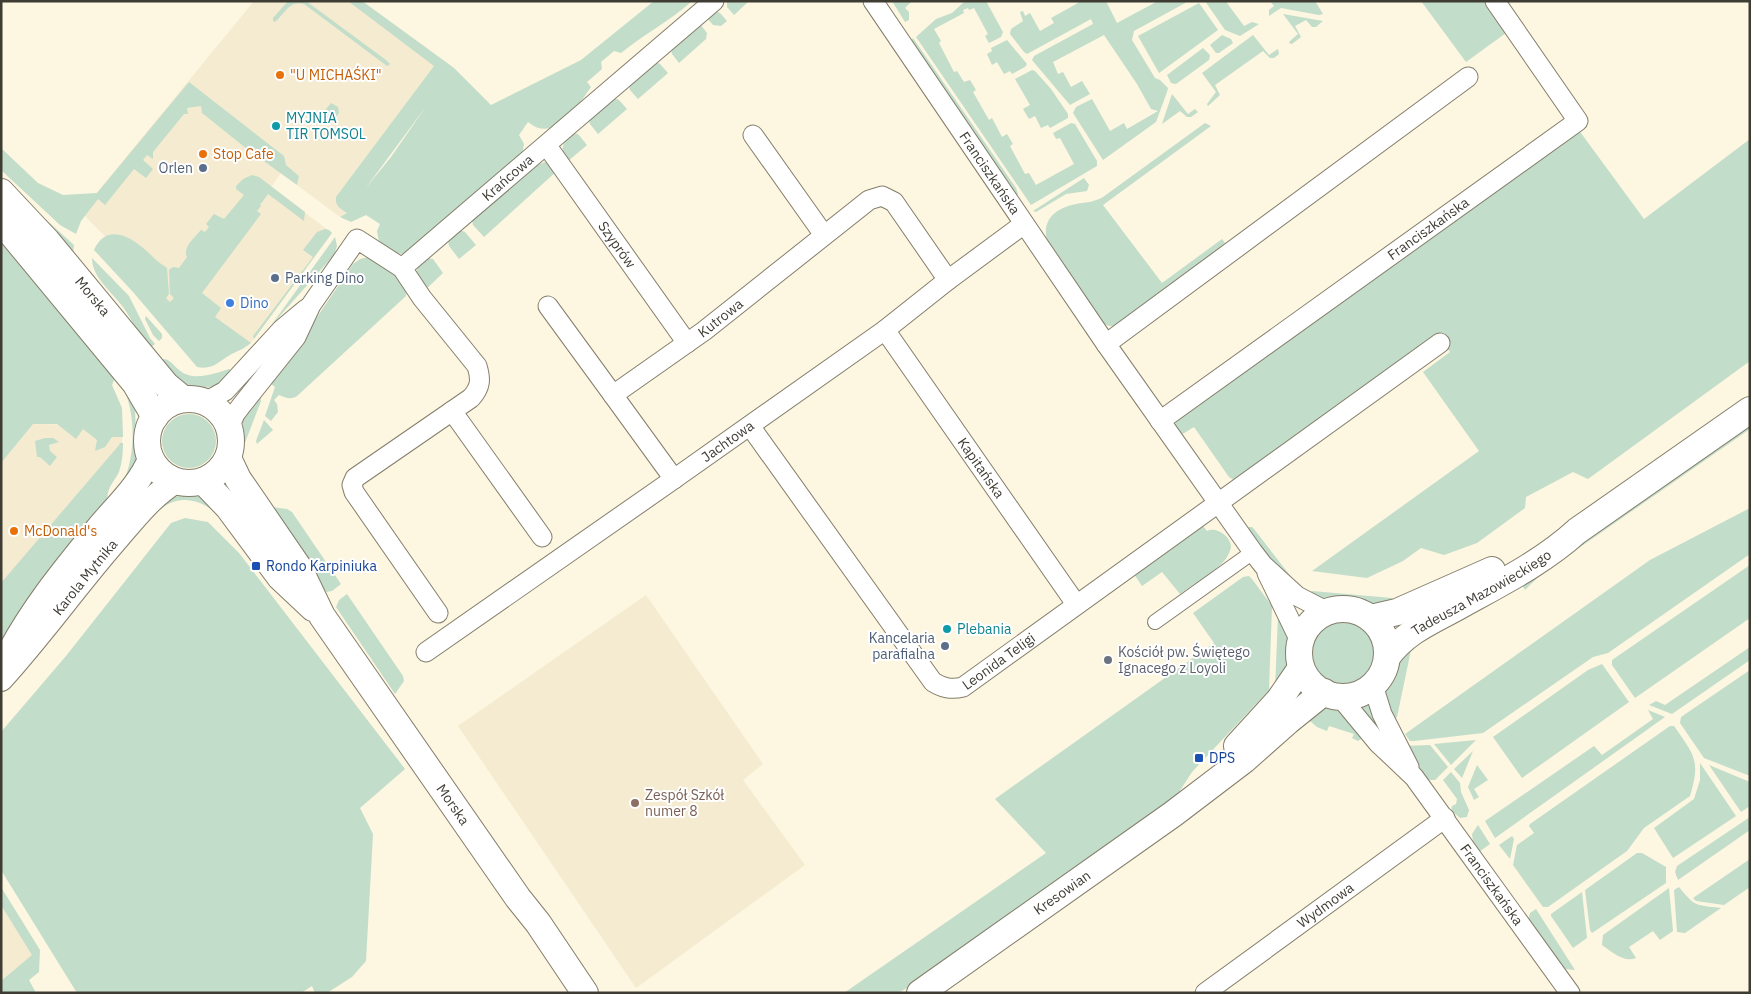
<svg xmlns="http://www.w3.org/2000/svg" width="1751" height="994" viewBox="0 0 1751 994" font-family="'IBM Plex Sans',sans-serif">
<rect width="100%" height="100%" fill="#fdf6e1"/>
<path fill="#f5ebd0" d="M254 1H362L454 68 347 213 340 217 297 185 299 176 286 166 271 187 332 233 251 343 208 341 81 212Z
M31 424 122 425V446L1 586V460Z
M646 595 763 764 743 780 805 865 636 988 458 726Z
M1 901 34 954 5 993H1Z"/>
<path fill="#c2ddc9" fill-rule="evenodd" d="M288 1H306L386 60 390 64 389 65 387 66 304 4C289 0 285 14 275 22L273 21V18Z
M348 1H362L454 68 491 105 581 60 654 1H692C670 21 644 34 621 53L614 51 601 62 602 69 587 82 591 87C577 107 554 144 528 122L519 135 524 144 522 155 406 254C395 255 388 248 379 242L377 231 380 224 366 215 351 222 340 217 347 213C340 208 335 206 336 197L434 66ZM427 105 391 157 365 189Z
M727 1H749L734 15 727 7Z
M892 1H912L905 8 909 12V20L905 22Z
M965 1H986L1003 32 1001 37 989 43 985 36 988 34 974 8 969 10 968 8 963 10 964 13 934 29 941 41 939 43 954 72 957 71 964 82 970 80 976 90 973 92 989 120 992 118 1002 137 1007 134 1013 144 1010 146 1025 174 1029 173 1036 185 1074 164 1060 138 1056 139 1053 133 1071 123 1075 124 1097 161V166L1031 205 916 37 936 19 952 13Z
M1077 1H1106L1117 23 1158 1 1187 2 1134 31 1132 40 1155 78 1160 80 1168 88 1167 92 1156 122 1103 160 1073 113 1076 107 1092 99 1110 131 1124 123 1127 129 1158 111 1151 109 1137 84 1104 35 1053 62 1058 74 1063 72 1071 87 1082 81 1090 94 1070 105 1032 60 1034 56 1093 24 1091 19 1027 54 1024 52 1010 34 1011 29 1023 21 1020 12 1023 11 1025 16 1030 13 1040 31 1054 23 1051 18 1078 3Z
M1205 1H1229L1227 3 1244 26 1252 22 1259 24 1240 36 1225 30Z
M1270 1H1315L1323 14 1319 15 1281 8 1269 16V10L1274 6Z
M1421 1H1483L1506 33 1466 62Z
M1199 3 1218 30 1159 73 1138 36Z
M715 11 720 13 727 21 721 26 713 25 707 18Z
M1283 14 1323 21 1316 27H1312L1306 20 1295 26 1301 37 1292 44 1289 43 1290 41 1298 34Z
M700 24 707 33 706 39 679 63 672 54 671 49Z
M1222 35 1231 39 1233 43 1219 53H1216L1210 45Z
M1253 35 1269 55 1278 49 1279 54 1274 58H1270L1263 51 1215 85 1220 95 1208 106 1207 104 1216 92 1202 73Z
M913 38 1016 188 1018 194 1016 196 911 41Z
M1007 40 1027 64 1025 67 1012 74 1010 71 1004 74 997 62 992 65 987 54 992 51 991 48Z
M1203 48 1210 55 1209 60 1176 84 1171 83 1167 75Z
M656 62 660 64 668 73 638 99 630 90 629 85Z
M1032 70 1035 71 1051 89 1068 114V118L1050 128 1048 125 1041 128 1035 116 1029 119 1023 109 1030 105 1015 79Z
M189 82 284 156 286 165 299 176 297 185 247 149 202 113 201 106 187 108 188 114H184L153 152V159L147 155 143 160 153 169 146 178 134 169 105 205 98 199 81 221 76 234 60 225 1 170V148L38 183 63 195 97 193Z
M1172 94 1188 114 1195 109 1198 112 1191 117H1187L1180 111 1162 124Z
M614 98 619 100 627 109 598 134 590 124 589 120Z
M331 103 338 107 339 113C334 121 329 121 322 114Z
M1205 123 1211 126 1103 205 1162 283 1222 239 1225 243 1213 256 1119 325C1112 327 1109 327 1103 323L1049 245C1040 225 1051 210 1072 205 1083 202 1093 203 1103 197Z
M1578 129 1644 219 1750 139V361L1588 479 1573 472 1526 497 1525 508 1477 543 1444 555 1421 548 1403 561 1367 578 1312 571 1479 451 1423 372 1450 352 1437 333 1237 482 1229 477 1194 427 1181 435 1175 426 1176 421Z
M574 133 578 134 587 145 567 162C559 148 562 143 574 133Z
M545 162 549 163 558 170 484 237 473 225 472 220 537 165Z
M252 175 259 177 305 212 304 221 268 194 260 205 261 206 257 211 261 214 202 293 221 308 215 317 251 343C244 349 237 351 230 355 218 362 213 370 197 367L133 292 94 250C108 219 137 241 152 256 156 261 162 264 167 268L169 294 166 298 170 302 174 298 170 294 169 270 173 267 179 268 187 257C182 248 195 237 201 230L205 232 209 227 206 224 214 214 224 219 244 195 236 189V186L243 179Z
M1084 178 1089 185 1087 191 1066 194 1036 212 1033 211Z
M1 179 74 245 73 253 1 185Z
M325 229 329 230 332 233 254 339 253 336 313 257 303 250 317 232Z
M460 230 465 232 476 245 459 259 449 246 448 241Z
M1 235 115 378 112 385 122 408 123 437H112L105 447 95 451 97 440 83 429 76 439 57 424H33L1 463Z
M335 237 337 246 334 255 270 327Z
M369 257C382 266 409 278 406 296L297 396C291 400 286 398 279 395L274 400 277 404 278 412 271 421 265 416 275 387 267 381 298 345 353 264 360 259Z
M92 258 129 296 150 338 155 344 148 350C140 339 135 325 127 313 117 295 92 280 92 258Z
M428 258 433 259 443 273 425 290C414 274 412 271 428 258Z
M146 316 162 334V338L159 341 153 335 145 319Z
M163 359C170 359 173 365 179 370 193 382 213 374 229 369L232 371C219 386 207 391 186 387L158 362Z
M125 391 135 408 137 460 135 468 123 484C135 455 136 420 125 391Z
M260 395 261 401 243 448V418Z
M162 441a27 27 0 1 1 54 0a27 27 0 1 1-54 0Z
M264 420 273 430 257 444 256 441Z
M1750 420V429L1540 575 1525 590 1522 585Z
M45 438H53L59 442 49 445 50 451 57 457 50 466 40 457H37L35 441Z
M119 443H123C123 453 122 463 119 472 114 482 105 490 108 502L1 649V583L120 444Z
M182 495C200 495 206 497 216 513 199 499 180 495 162 508 157 512 155 516 149 517L164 500Z
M271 507 287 509 292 512 341 584 332 591 326 592 269 509Z
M1750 508V554L1608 653 1593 657 1483 733 1414 741H1410L1405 734 1650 560Z
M185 518 208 522 239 553 405 769 360 808 373 834 366 961 352 977 327 993H315L312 986 301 993H77L1 870V732L66 656 171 523Z
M1203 526 1207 531C1216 526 1230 536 1231 546 1231 550 1227 558 1224 561 1216 571 1191 586 1180 594L1162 572 1142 586 1134 574Z
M1247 527H1252L1254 529 1292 578 1277 568 1245 529Z
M1750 565V618L1635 698 1612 665V660Z
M1249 576 1252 579 1272 606 1269 690 1192 772 1170 806 930 975 898 993H844L1046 853 995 799 1214 643 1193 613 1243 577Z
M1312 591 1392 598 1396 607 1369 606 1352 600H1325L1304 597Z
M347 594 403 676 404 681 395 694 336 607 339 600Z
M1278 616 1290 638 1292 662 1275 689Z
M1308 652a35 35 0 1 1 70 0a35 35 0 1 1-70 0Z
M1412 645 1397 717 1390 721 1384 700 1388 679 1394 660Z
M1750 647V660L1672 714 1649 705 1656 701 1665 705Z
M1602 664 1629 702 1522 778 1493 737 1588 670Z
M1750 670V776L1704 758 1680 723 1681 717Z
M1370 698 1383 726 1375 731 1352 705Z
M1325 707C1344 710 1354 723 1366 736L1358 741 1352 738 1354 734 1329 726 1327 731 1317 727 1303 715Z
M1648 710 1665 717 1495 838 1485 821 1594 746 1602 755 1653 719Z
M1670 726H1674C1694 755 1701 760 1690 796L1644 828 1627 851 1548 907H1543L1513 865 1517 845 1534 833 1529 826 1530 824Z
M1476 740 1451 765 1434 744Z
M1430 745 1448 767 1435 780H1426L1403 746Z
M1473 751 1462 778 1454 769Z
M1700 763 1736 816 1673 858 1654 828 1694 799 1700 780Z
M1477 765 1488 780 1474 789 1479 797 1474 800 1468 787Z
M1709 765 1750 782V806L1741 812Z
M1451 772 1460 783 1461 792 1469 810 1467 817 1460 818 1451 810 1452 806 1456 804 1457 799 1443 780Z
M1750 817V830L1678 880 1675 872 1677 866Z
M1478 825 1490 844 1479 852 1473 842 1472 834Z
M1512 836 1514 839 1510 859 1499 845Z
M1637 853H1642L1666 867V883L1592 933 1590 930 1585 890Z
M1750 859V887L1724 905 1696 901 1693 898Z
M1 887 40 950 39 972 29 980 36 993H1V981L32 955 1 905Z
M1679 887C1695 907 1696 905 1721 908L1685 933 1677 932 1674 890Z
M1669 888 1673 931 1660 940 1653 931 1629 947 1636 958C1624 963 1612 952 1602 945L1603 935Z
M1582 892 1587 938 1573 948 1551 916V914Z
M1536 909 1575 970 1565 969 1560 964 1528 920 1530 913Z"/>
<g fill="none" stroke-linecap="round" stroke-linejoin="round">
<defs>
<path id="pedestrian" d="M1155 622 1253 552"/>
<g id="minor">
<path id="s1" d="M873 1 1106 344 1253 552 1263 565 1297 596 1326 611"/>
<path d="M753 135 824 235"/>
<path id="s2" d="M547 146 687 343"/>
<path id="s3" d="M402 268 714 1"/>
<path d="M548 306 613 395"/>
<path id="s4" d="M885 330 1076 604"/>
<path d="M1106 344 1468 77"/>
<path d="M205 402 225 391 282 329 306 309"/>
<path d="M452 411 542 537"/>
<path id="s5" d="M1160 421 1578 121 1495 1"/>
<path id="s6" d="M750 426 933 682C943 688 951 690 963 687L1440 343"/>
<path d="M229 428 235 414 241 406 296 337 311 305 357 239 402 268 422 298 477 366C481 379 481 387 471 398L355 478 352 485 354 492 438 613"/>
<path id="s7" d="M674 479 613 395 704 331 869 200 882 196 894 202 948 280"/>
<path d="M1267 573 1300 641"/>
<path id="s8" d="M426 652 674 479 885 330 948 280 1024 224"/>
<path d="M1373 685 1382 714 1409 767"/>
<path id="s9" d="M1340 697 1378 743 1414 777 1570 993"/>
<path id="s10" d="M1205 993 1445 818"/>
</g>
<g id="tertiary">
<path d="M4 662C30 611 62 572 98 528 117 505 139 486 151 457"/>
<path id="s11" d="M1 679C41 635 75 587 114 542 133 520 151 496 176 481"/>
</g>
<g id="secondary">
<path id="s12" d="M1 192 47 241 166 385 183 399"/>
<path d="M1 221 135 383 155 417"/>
<circle cx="189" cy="441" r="42"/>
<path id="s13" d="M228 458 238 479 299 568 322 616 518 898 538 923 585 993"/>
<path d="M203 481 228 507 280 577 313 608"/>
<circle cx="1343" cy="653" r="44"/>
<path d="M1371 618 1397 612 1492 570"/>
<path id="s14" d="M1387 657C1407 630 1433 621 1461 605 1501 583 1543 562 1577 531L1750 410"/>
<path d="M1237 746 1279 700 1301 668"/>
<path id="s15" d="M920 993 1173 814 1244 760 1288 721 1324 692"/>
</g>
</defs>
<use href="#pedestrian" stroke="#847e6b" stroke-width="16"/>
<use href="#minor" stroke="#847e6b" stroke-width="21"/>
<use href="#tertiary" stroke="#847e6b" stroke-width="26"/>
<use href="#secondary" stroke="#847e6b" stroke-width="28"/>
<use href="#pedestrian" stroke="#fff" stroke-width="14"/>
<use href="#minor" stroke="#fff" stroke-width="19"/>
<use href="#tertiary" stroke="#fff" stroke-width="24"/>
<use href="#secondary" stroke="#fff" stroke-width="26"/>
</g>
<g fill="#e8710a" stroke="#fff" stroke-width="2">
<circle cx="280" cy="75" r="5"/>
<circle cx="203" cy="154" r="5"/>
<circle cx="14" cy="531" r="5"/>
</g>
<g fill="#0f9aa8" stroke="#fff" stroke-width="2">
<circle cx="276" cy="126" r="5"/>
<circle cx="947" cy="629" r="5"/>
</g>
<g fill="#5c6f8a" stroke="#fff" stroke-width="2">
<circle cx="203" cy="168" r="5"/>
<circle cx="275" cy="278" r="5"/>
<circle cx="945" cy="646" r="5"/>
</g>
<circle fill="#3f7fe0" stroke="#fff" stroke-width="2" cx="230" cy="303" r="5"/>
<g fill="#1a4fb4" stroke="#fff" stroke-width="2">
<rect x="251" y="561" width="10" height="10" rx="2.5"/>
<rect x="1194" y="753" width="10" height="10" rx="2.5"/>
</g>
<circle fill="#6b7280" stroke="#fff" stroke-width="2" cx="1108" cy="660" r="5"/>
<circle fill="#8d6e63" stroke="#fff" stroke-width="2" cx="635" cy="803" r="5"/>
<g text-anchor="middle" stroke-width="4" stroke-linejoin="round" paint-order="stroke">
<g font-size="14" fill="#c56008" stroke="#fff" text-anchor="start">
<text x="290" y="80">"U MICHAŚKI"</text>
<text x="213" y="159">Stop Cafe</text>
<text x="24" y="536">McDonald's</text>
</g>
<g font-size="14" fill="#0d838f" stroke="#fff" text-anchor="start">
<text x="286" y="123">MYJNIA<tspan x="286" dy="16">TIR TOMSOL</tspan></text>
<text x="957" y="634">Plebania</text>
</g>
<g font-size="14" fill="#4e5e75" stroke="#fff" text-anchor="end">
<text x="193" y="173">Orlen</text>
<text x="285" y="283" text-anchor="start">Parking Dino</text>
<text x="935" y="643">Kancelaria<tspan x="935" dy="16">parafialna</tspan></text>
</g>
<g font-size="14" fill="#3f3c34" stroke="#fff">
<text dy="5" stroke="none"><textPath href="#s1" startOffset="208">Franciszkańska</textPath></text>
<text dy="5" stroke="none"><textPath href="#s3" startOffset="139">Krańcowa</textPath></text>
<text dy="5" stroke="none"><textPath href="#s5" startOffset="330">Franciszkańska</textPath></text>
<text dy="5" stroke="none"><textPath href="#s2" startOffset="121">Szyprów</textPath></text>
<text dy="5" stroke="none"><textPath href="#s12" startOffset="139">Morska</textPath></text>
<text dy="5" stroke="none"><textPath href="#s7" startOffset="236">Kutrowa</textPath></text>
<text dy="5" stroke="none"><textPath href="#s8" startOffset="368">Jachtowa</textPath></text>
<text dy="5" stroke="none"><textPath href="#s4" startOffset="168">Kapitańska</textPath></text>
<text dy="5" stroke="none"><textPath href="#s11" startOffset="132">Karola Mytnika</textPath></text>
<text dy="5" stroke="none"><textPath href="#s14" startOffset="115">Tadeusza Mazowieckiego</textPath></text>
<text dy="5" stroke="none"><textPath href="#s6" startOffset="390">Leonida Teligi</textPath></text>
<text dy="5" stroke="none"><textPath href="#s13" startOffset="414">Morska</textPath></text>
<text dy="5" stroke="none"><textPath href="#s9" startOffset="242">Franciszkańska</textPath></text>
<text dy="5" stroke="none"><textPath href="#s15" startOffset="174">Kresowian</textPath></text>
<text dy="5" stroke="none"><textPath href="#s10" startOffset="149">Wydmowa</textPath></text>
</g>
<g font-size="14" fill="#366cbe" stroke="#fff" text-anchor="start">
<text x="240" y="308">Dino</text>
</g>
<g font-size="14" fill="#164399" stroke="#fff" text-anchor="start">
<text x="266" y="571">Rondo Karpiniuka</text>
<text x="1209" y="763">DPS</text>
</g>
<g font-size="14" fill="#5b616d" stroke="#fff" text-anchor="start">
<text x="1118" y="657">Kościół pw. Świętego<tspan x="1118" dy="16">Ignacego z Loyoli</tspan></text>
</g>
<g font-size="14" fill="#785e54" stroke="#fff" text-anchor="start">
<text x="645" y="800">Zespół Szkół<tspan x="645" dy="16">numer 8</tspan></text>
</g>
</g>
<rect width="1751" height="994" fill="none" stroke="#3f3c34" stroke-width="5"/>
</svg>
